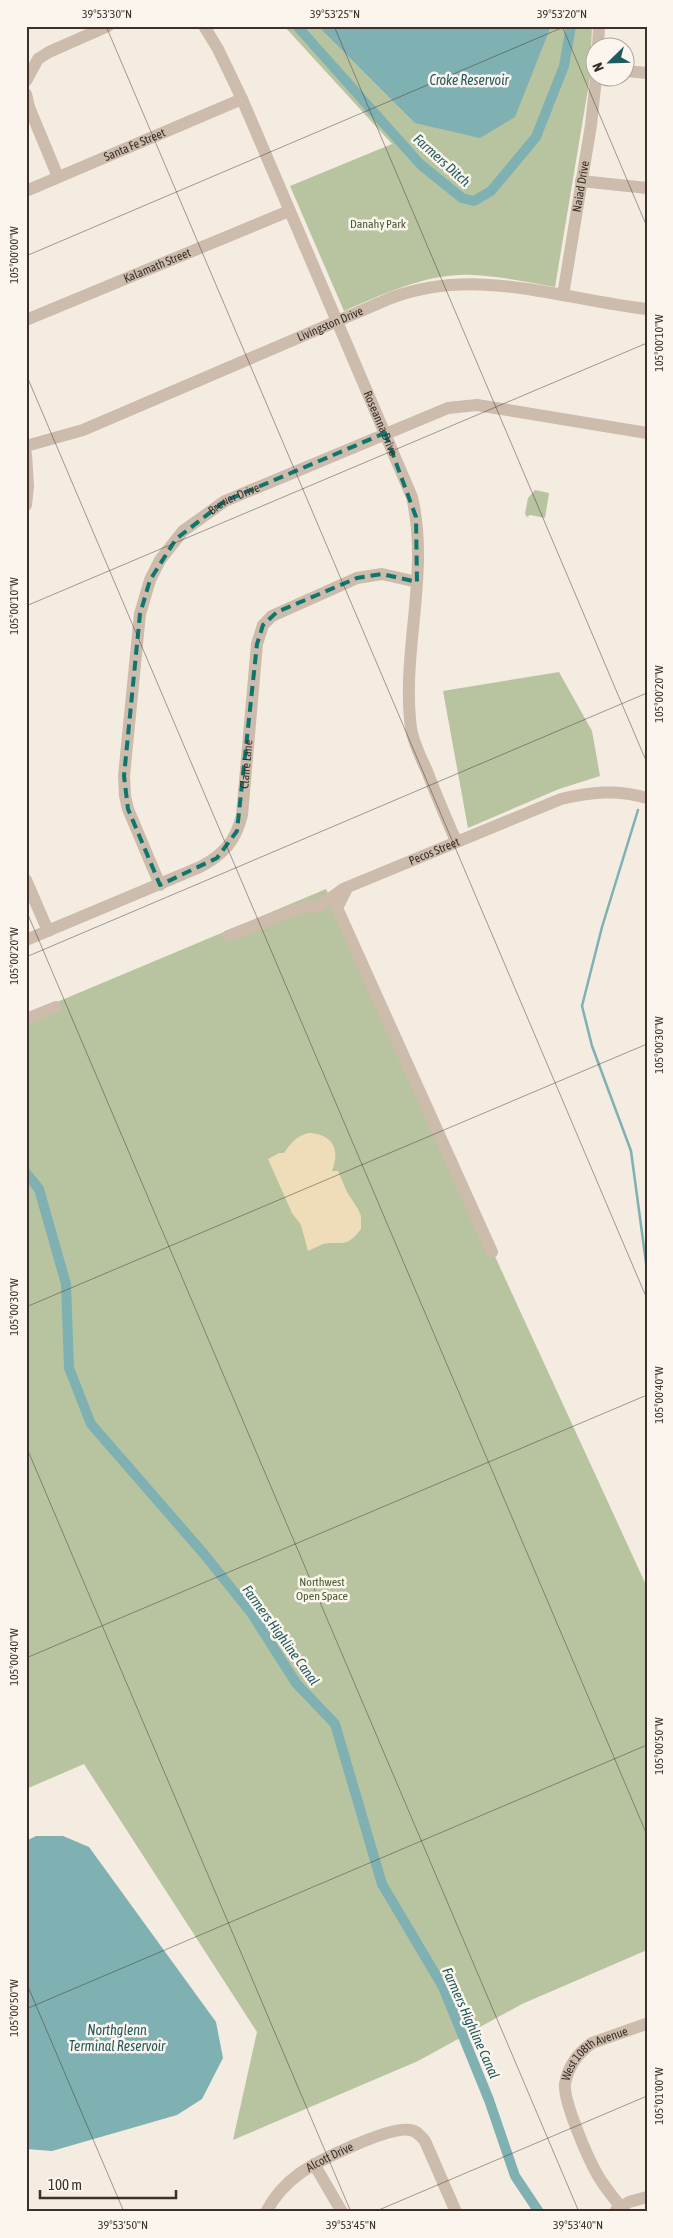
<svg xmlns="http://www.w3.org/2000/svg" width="673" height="2238" viewBox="0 0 673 2238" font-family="'Asap Condensed',sans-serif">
<rect width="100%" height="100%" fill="#f4ebe1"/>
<path fill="#b8c4a0" d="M284 26H592L590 77 555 287C528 282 499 276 472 275 427 273 384 294 344 311L290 186 392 144Z
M535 490 549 493 545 518 530 515 527 517 525 514 528 498Z
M559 672 592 731 600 776 559 789 468 828 443 691Z
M326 889 647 1587V1950L522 2004 418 2061 233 2140 257 2032 84 1764 26 1789V1015Z"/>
<path fill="#efdcb8" d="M309 1133C332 1134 341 1149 332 1171H338L347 1192 358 1209 361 1216V1229C345 1250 341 1240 323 1244 318 1246 313 1249 308 1251L301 1225 292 1213 268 1159 279 1153H284C291 1143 296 1136 309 1133Z"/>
<path fill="#7fb0b2" d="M318 26H551L515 117 480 138 415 123Z
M36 1836H63L89 1847 216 2022 223 2058 202 2099 177 2115 52 2151 26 2149V1841Z"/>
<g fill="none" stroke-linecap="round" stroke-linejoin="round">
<path stroke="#7fb0b2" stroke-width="2.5" d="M638 810 602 927 582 1006 592 1046 631 1151 647 1270"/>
<path stroke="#7fb0b2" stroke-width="10" d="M297 26 420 164 462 198 474 201 491 191 536 137 564 66 571 26
M26 1173 39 1189 66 1284 69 1368 91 1424 204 1554 252 1614 296 1683 335 1724 382 1884 443 1987 489 2100 515 2176 539 2212"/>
<g stroke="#cdbbac" stroke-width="12">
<path id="s1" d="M204 26 218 49 242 99 412 497C430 574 401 652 411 728 413 742 421 758 427 771 436 795 446 818 456 841"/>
<path d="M598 48 599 26"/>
<path d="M626 71 647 73"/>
<path d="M26 81 38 59 49 52 108 26"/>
<path d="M26 94 29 107 58 177"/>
<path d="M581 181 647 188"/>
<path id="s2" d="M26 191 242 99"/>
<path id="s3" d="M563 295 591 125 596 78"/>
<path id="s4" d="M26 320 289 211"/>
<path id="s5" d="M26 446 83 430 391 298C478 266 559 299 647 309"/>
<path d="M26 454 28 486 26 505"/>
<path d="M26 880 48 931"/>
<path id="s6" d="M160 885 128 809 125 796 124 776 140 614 150 580 160 560 183 531 225 501 448 408 477 405 647 433"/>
<path d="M347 888 337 908 492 1252"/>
<path id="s7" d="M228 936 306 906 318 907 343 889 561 799C590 792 617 789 647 798"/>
<path id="s8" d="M26 940 200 867C223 855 236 841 242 815L257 644 263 625 272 616 357 578 382 574 417 582"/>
<path d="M26 1019 56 1007"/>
<path d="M314 2164 342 2212"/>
<path d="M616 2210 629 2202 647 2197"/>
<path id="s9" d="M266 2212C274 2197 285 2184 299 2174 317 2161 389 2126 410 2130 417 2131 421 2136 425 2141L456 2212"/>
<path id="s10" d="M625 2212C615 2200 605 2188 597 2174 588 2158 563 2101 565 2084 568 2066 578 2053 592 2043L646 2024"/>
</g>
</g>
<path fill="none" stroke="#0f766e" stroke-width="4" stroke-dasharray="10 6" stroke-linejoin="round" d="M385 433 416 517 417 582 382 574 357 578 277 612 263 625 257 644 237 831 217 858 160 885 128 809 124 776 140 614 150 580 176 539 225 501Z"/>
<path fill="none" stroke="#3b302b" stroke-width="1" stroke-opacity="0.45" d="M106 26 647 1299M334 26 647 763M562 26 647 227M26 256 566 26M26 374 647 1835M26 606 647 343M26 910 579 2212M26 957 647 693M26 1307 647 1044M26 1446 351 2212M26 1658 647 1395M26 1982 124 2212M26 2009 647 1745M374 2212 647 2096"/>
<g text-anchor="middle" stroke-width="5" stroke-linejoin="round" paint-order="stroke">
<g font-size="12" fill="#3b302b" stroke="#fbf5ee">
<text dy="4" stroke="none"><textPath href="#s2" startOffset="118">Santa Fe Street</textPath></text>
<text dy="4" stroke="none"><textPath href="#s3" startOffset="110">Naiad Drive</textPath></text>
<text dy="4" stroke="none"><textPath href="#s4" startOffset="142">Kalamath Street</textPath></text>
<text dy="4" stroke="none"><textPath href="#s5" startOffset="328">Livingston Drive</textPath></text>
<text dy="4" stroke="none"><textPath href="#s1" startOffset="435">Roseanna Drive</textPath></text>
<text dy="4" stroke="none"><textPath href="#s6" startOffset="434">Brewer Drive</textPath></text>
<text dy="4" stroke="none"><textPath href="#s8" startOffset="309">Claire Lane</textPath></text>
<text dy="4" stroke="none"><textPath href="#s7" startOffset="225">Pecos Street</textPath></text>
<text dy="4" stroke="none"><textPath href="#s10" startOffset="189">West 108th Avenue</textPath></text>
<text dy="4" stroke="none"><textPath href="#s9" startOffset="86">Alcott Drive</textPath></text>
</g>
<g font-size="12" fill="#4a5a2e" stroke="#fbf5ee">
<text x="378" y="228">Danahy Park</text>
<text x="322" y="1586">Northwest<tspan x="322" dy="14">Open Space</tspan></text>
</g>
<g font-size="14" font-style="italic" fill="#1f5a5e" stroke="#fbf5ee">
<text x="469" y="85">Croke Reservoir</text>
<text transform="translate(442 160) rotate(42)" y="5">Farmers Ditch</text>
<text transform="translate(281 1635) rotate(54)" y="5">Farmers Highline Canal</text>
<text transform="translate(471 2023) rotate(66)" y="5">Farmers Highline Canal</text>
<text x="117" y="2035">Northglenn<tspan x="117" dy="16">Terminal Reservoir</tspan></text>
</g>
</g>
<rect width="673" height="2238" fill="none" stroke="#fbf5ee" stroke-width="55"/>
<g transform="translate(610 62) rotate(247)"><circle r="24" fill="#fbf5ee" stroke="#aea6a0"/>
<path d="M0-4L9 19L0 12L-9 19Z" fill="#1f5a5e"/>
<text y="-8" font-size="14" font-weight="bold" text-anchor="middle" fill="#3b302b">N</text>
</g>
<path d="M40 2190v8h136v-8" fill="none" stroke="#3b302b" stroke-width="2.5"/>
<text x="48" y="2190" font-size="15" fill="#3b302b" stroke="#fbf5ee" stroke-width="4" paint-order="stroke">100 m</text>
<rect x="28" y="28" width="618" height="2182" fill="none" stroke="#3b302b" stroke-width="2"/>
<g font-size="12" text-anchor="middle" fill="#3b302b">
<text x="107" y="18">39°53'30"N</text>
<text x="335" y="18">39°53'25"N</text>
<text x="562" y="18">39°53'20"N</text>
<text transform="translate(14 255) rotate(-90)" y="4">105°00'00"W</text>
<text transform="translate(659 343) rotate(-90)" y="4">105°00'10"W</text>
<text transform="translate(14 606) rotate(-90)" y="4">105°00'10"W</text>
<text transform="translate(659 694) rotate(-90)" y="4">105°00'20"W</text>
<text transform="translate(14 956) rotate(-90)" y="4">105°00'20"W</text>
<text transform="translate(659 1045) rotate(-90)" y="4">105°00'30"W</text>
<text transform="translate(14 1307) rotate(-90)" y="4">105°00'30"W</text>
<text transform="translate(659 1395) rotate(-90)" y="4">105°00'40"W</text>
<text transform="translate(14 1657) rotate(-90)" y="4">105°00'40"W</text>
<text transform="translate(659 1746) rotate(-90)" y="4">105°00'50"W</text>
<text transform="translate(14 2008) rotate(-90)" y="4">105°00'50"W</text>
<text transform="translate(659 2096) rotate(-90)" y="4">105°01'00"W</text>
<text x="123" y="2229">39°53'50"N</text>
<text x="351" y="2229">39°53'45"N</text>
<text x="578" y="2229">39°53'40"N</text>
</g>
</svg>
